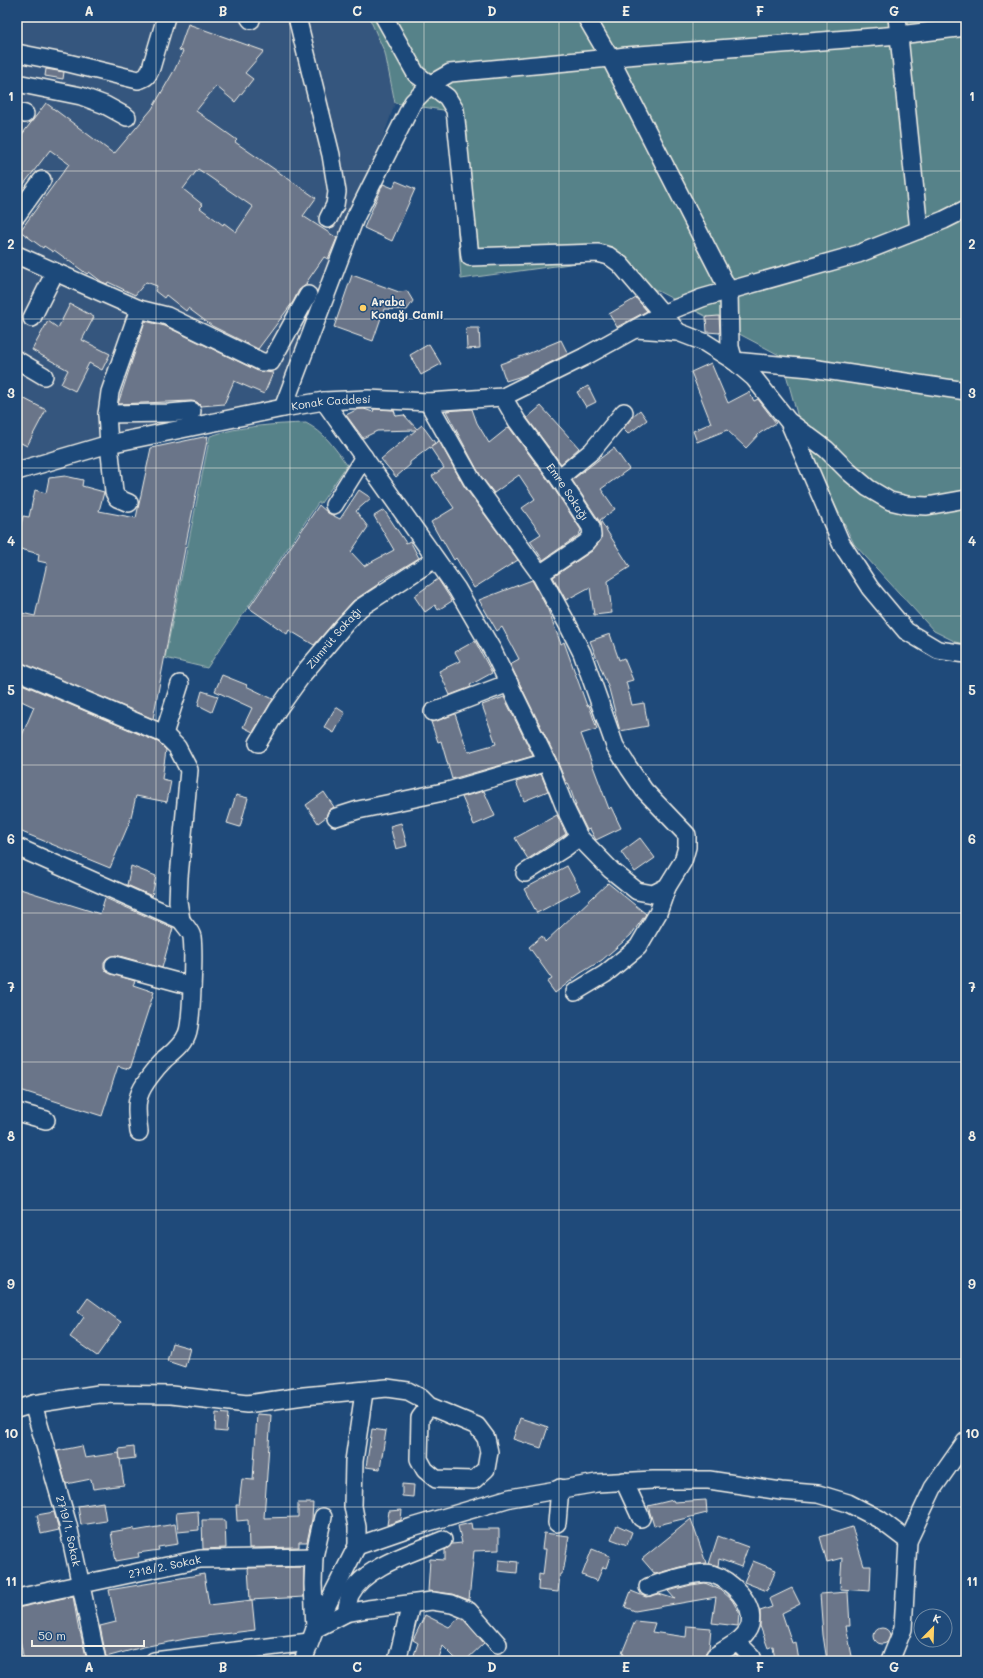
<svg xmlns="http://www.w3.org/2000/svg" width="983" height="1678" font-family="Mali,sans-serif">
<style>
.built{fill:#36577e}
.green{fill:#578289;stroke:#a6bab8}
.building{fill:#6a7589;stroke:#f4f1e8;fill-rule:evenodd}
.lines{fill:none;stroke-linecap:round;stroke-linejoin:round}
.minor-casing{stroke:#f4f1e8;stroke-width:20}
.minor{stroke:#1f4a7a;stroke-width:17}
.grid{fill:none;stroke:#f4f1e8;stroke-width:1;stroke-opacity:0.55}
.poi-dot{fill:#ffd166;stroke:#1f4a7a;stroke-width:1.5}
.labels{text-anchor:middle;stroke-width:3;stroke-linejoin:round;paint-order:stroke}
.poi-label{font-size:11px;font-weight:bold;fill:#f4f1e8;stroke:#1f4a7a;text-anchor:start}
.street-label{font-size:11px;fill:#f4f1e8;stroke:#1f4a7a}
.neatline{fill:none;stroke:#f4f1e8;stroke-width:1.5}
.grid-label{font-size:13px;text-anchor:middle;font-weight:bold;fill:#f4f1e8}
</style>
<rect width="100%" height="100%" fill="#1f4a7a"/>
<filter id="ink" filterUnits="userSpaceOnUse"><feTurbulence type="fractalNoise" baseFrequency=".025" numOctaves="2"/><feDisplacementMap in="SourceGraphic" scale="8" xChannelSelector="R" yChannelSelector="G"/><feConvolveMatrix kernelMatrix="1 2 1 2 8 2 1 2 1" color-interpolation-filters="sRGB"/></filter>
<g filter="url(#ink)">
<polygon class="built" points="17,17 306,17 310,24 321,17 369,17 385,53 395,103 317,328 283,408 17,471"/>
<g class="green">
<polygon points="369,17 966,17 966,644 956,642 934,631 854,544 805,443 781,356 599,260 461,279 450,111 395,103 385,53"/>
<path d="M306,423C325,433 334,447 347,465L321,503H318L207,668L165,658L210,436C240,426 275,424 306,423Z"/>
</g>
<g class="building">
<path d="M188,24L264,51L245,73L253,79L235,102L216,86L196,111L237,140L235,142L316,198L303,216L337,238L328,259L324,257L306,283L307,284L299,290L293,302L258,349L212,326L188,308L186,311L166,295L164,298L155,291L157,286L146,282L135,295L108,282L107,284L102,282L89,272L87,274L54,250L53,252L44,246L43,248L20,231L69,164L50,150L17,193V141L46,103L114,154L152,109L175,69L183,51L179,50ZM198,169L253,207L236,232L224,223L223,225L200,208L203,205L183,189Z"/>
<polygon points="46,69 64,72 63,79 45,76"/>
<polygon points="396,181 415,189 392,241 364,228 383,184 393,188"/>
<polygon points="352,275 399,292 407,291 413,301 407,310 384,309 373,341 334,327"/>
<polygon points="636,298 647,311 617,327 609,314"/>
<polygon points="70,304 94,317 82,340 110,354 102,370 89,363 75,391 61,384 68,370 32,350 48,321 58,328"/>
<polygon points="719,316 720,333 707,332 706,317"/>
<polygon points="145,321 165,326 258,371 273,373 264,394 234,381 224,404 201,406 197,402 191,401 118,404"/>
<polygon points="466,328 479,328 480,348 467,349"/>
<polygon points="561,340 568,354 525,375 506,381 500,364 525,355"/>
<polygon points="429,344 441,364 421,375 410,355"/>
<polygon points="711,363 728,403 749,392 754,401 758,399 776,423 760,433 746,448 727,430 697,442 693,431 711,423 691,372"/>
<polygon points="588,386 596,402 586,407 577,392"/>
<polygon points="17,395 46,410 27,446 17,441"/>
<polygon points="541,406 579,448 561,464 527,418"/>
<polygon points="358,409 364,409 373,412 374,409 394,410 396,416 404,415 417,429 422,425 435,443 431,446 439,441 464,486 518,560 474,588 456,558 454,560 442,539 441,540 431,522 454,508 432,476 444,468 430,447 410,462 410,465 396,477 381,459 416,430 377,431 363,438 346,415"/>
<polygon points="472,409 477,423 489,443 509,427 551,484 581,530 579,535 543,560 530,541 541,534 522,508 535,499 519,475 494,493 480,475 446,411"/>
<polygon points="640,410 647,420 628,434 623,429 634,415"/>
<polygon points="208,436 187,538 153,719 17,661 17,612 35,616 47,563 38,561 39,554 17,548 17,541 23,516 29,517 35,490 46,493 49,478 65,476 83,480 82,486 104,492 99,511 136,518 151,448"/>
<polygon points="614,448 629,469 601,489 615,509 600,520 630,567 608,581 612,613 594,615 590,587 566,600 553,577 592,551 601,539 600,522 572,480"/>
<polygon points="359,490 371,498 356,511 368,527 351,552 364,566 394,550 374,516 384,510 406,543 410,541 419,558 379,582 380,583 353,601 314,645 289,630 287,634 249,608 319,505 328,513 340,519"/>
<polygon points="438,579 452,601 438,610 435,605 425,612 414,596"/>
<polygon points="532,580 548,610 561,644 564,642 587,706 589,705 597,729 581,734 609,809 611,807 621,828 596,840 590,829 587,830 575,806 576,805 568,783 566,783 556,758 510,664 519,659 502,627 497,631 479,600"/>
<polygon points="610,634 619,660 624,658 633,680 626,682 632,705 644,703 648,726 620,731 609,689 590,641"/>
<polygon points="475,641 492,673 470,685 471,687 450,695 439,671 460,661 455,652"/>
<polygon points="222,675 247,685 246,686 273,699 253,732 243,727 252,708 215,691"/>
<polygon points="17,682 158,742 166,750 162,779 171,781 167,802 136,796 130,821 110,868 17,830 17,747 34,707 17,699"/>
<polygon points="202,691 218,696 212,712 198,705"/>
<polygon points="504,697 533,756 452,779 441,741 438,742 431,722 437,721 455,714 468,752 496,744 482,705"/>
<polygon points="336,707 345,713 334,733 324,727"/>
<polygon points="541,774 548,791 524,801 516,782"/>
<polygon points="484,791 495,816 474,825 462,797"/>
<polygon points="324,792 334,807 328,811 326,817 318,823 306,805"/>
<polygon points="236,795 248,798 240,827 227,823"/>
<polygon points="557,815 566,834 528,859 515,838"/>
<polygon points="401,823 407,846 396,849 390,826"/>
<polygon points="640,838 655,858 635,872 621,852"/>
<polygon points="131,866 156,876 152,896 127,885"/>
<polygon points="567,866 580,890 537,913 524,889"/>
<polygon points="608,883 646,914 631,935 602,960 581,973 555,993 547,982 552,979 529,947 542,936 545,942"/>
<polygon points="17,888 100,914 105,898 173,928 162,968 116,955 107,958 104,962 104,968 107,972 135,981 133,985 154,992 129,1069 118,1066 102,1116 17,1089"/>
<polygon points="88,1298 121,1322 97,1356 70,1337 84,1317 78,1312"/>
<polygon points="172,1343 190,1348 185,1367 167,1361"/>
<polygon points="216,1413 228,1414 226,1432 215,1431"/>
<polygon points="257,1414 271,1415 264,1518 298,1517 298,1503 313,1503 312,1519 307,1542 299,1542 299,1547 249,1548 248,1520 237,1521 236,1505 239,1505 242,1479 253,1480"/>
<polygon points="520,1418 548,1427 541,1448 513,1439"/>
<polygon points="372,1429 386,1431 380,1469 366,1467"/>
<polygon points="82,1446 85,1458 119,1453 124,1485 93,1489 91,1479 66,1484 57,1451"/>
<polygon points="134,1447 135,1458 120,1460 119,1449"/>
<polygon points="402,1484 414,1485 413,1497 402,1496"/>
<polygon points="673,1500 674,1502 706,1500 707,1513 654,1526 648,1506"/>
<polygon points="103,1502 106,1521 81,1525 78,1506"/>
<polygon points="402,1510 401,1520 387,1525 389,1511"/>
<polygon points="198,1511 199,1530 178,1532 176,1513"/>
<polygon points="54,1512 59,1530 41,1534 37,1515"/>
<polygon points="691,1519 706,1563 687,1565 655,1574 642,1559"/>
<polygon points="202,1520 225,1520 226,1548 203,1549"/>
<polygon points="471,1523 472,1529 499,1529 499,1550 474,1551 469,1600 453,1594 428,1591 430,1559 445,1560 445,1550 452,1544 462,1543 458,1526"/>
<polygon points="175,1524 178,1544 158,1547 159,1550 138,1553 139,1557 116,1561 111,1532 134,1528 134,1531"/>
<polygon points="617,1525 632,1532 627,1545 611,1539"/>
<polygon points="852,1527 864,1566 871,1566 870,1591 840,1589 842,1558 827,1562 820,1537"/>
<polygon points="544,1533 569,1536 564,1568 563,1567 562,1574 560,1574 558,1592 538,1590 539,1574 543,1575 546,1549 542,1549"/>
<polygon points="718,1536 748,1547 741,1567 719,1559 718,1566 709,1564"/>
<polygon points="592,1549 610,1556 606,1568 603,1567 597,1581 582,1575"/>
<polygon points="499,1560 518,1562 517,1573 498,1571"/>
<polygon points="753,1561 776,1570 767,1591 744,1582"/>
<polygon points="304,1567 304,1597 250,1600 248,1568"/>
<polygon points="204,1574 209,1605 252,1600 255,1630 191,1638 143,1647 106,1657 100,1626 116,1622 109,1590"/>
<polygon points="705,1583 721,1590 732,1600 739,1612 738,1626 712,1623 716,1597 635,1611 625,1607 631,1591 646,1597 659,1594 675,1599 668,1591 691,1585"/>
<polygon points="792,1588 800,1604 782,1613 792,1643 796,1642 799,1661 775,1661 773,1646 768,1648 760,1626 760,1611 772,1607 769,1599"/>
<polygon points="848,1592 850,1626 846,1626 853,1661 827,1661 823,1635 820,1594"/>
<polygon points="73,1596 79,1631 80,1631 87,1660 24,1661 19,1634 17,1634 17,1608"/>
<polygon points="425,1615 449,1627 459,1618 463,1619 484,1643 465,1661 458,1661 443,1646 438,1661 412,1661 418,1643 413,1640"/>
<polygon points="635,1621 655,1623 652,1632 686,1637 687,1626 711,1628 709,1649 706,1652 703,1661 623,1661 624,1654 622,1653"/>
<circle cx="882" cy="1636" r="8"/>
</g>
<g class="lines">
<g class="minor-casing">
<g id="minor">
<polyline points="249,17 251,20"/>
<polyline points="297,17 331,155 337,192 335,205 328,219"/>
<polyline points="384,17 416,74 447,97 455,110 470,257 598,253 609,256 620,264 678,332"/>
<polyline points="586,17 610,58 729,291 730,347 734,361"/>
<polyline points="897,17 919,230"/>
<path d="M17,53L68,63L138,80C146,78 148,76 151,68L166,17"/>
<polyline points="17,83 81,96 105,105 127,117"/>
<polyline points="17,112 25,114"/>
<polyline points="17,215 42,180"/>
<polyline points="17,255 139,309 110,392 107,414 109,444 114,492 117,498 129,503"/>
<polyline points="139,309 167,316 262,362 271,362 308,295"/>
<polyline points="32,318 55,272"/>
<polyline points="636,329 678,332 704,342 734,361 754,378 789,422 841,543 870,588 906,631 938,650 966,654"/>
<polyline points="17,360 44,376"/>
<polyline points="734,361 811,368 966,391"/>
<path id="s1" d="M503,397L517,421L559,478L591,527L592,536L586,543L540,574"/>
<polyline points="324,401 457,589 493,651 547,762 566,810 579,837 611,870 637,891 653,894 667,887 683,861 687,847 687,835 644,790 629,768 615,746 582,653 568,625 540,574 472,480 428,402"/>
<polyline points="283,408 355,218 413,102 431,84 450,73 610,58 626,56 899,35 966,27"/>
<polyline points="107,414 169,413 192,411"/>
<polyline points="791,423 826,449 849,472 868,488 890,501 907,505 927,506 966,499"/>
<path id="s2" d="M17,471L109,444L283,408L324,401L368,399L428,402L503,397L584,357L662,314L702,298L858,254L944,220L966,209"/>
<polyline points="559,478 592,451 624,412"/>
<polyline points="334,505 364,457"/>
<polyline points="17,671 164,734 177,747 189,770 179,877 178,901 181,920"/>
<polyline points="433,712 509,683"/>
<polyline points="164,734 180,684"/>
<path id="s3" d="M258,743L278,709L303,674L345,624L360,608L435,559"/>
<polyline points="336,817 358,810 448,791 547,762"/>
<path d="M17,847L181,920C184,925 191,931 192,937C194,951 192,1023 187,1034C183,1045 173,1052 165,1059C157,1067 142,1085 139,1096C135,1107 138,1121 139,1132"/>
<polyline points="525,873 566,847 579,837"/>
<polyline points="114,965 192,986"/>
<polyline points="575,992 605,974 638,947 658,913 667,887"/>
<polyline points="17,1112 46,1120"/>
<path id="s4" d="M33,1404L68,1525L97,1661"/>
<polyline points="17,1409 33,1404 99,1394 171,1395 247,1404 304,1396 387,1388 408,1391 421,1398 429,1406 477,1426 486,1438 489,1452 486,1469 474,1480 436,1479 425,1470 419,1459 420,1418 429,1406"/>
<polyline points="624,1481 641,1518"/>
<polyline points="323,1517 314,1557 313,1584 315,1629 346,1613 368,1609 432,1601 452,1604 469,1611 498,1644"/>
<polyline points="557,1523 560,1488"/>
<polyline points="357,1546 412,1527 510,1498 597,1483 653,1480 709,1480 781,1491 818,1494 848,1503 879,1519 908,1541"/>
<path d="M648,1587C663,1582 698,1570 712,1574C731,1580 755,1603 750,1625C748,1632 743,1637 737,1642"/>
<path id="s5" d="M17,1598L200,1559L314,1557"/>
<path d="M346,1613C347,1608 348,1601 350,1595C364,1566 415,1552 443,1540"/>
<polyline points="154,1661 309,1642"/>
<polyline points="303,1661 315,1629 357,1546 357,1527 353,1506 354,1461 364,1392"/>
<polyline points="397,1661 411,1604"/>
<polyline points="713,1661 715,1656 737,1642 752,1657 753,1661"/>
<polyline points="890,1661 903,1629 908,1541 933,1488 966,1441"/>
</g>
</g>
<use href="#minor" class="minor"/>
</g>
</g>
<path class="grid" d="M156,17V1661M290,17V1661M424,17V1661M559,17V1661M693,17V1661M827,17V1661M17,171H966M17,319H966M17,468H966M17,616H966M17,765H966M17,913H966M17,1062H966M17,1210H966M17,1359H966M17,1507H966"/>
<circle class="poi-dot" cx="363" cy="308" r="4"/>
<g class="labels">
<g class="poi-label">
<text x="371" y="306">Araba<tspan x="371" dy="13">Konağı Camii</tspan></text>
</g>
<g class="street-label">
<text dy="4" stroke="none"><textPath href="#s2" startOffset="322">Konak Caddesi</textPath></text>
<text dy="4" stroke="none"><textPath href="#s1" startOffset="115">Emre Sokağı</textPath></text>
<text dy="4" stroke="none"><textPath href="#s3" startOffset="130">Zümrüt Sokağı</textPath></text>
<text dy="4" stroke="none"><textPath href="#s4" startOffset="132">2719/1. Sokak</textPath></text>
<text dy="4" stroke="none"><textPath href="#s5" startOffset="151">2718/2. Sokak</textPath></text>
</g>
</g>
<rect width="983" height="1678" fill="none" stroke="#1f4a7a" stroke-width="44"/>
<g transform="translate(933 1628) rotate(23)"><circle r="19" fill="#1f4a7a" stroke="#748da6"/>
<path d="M0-3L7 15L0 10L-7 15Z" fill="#ffd166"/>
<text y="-6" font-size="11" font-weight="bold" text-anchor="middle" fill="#f4f1e8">K</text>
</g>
<path d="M32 1640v6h112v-6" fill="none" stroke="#f4f1e8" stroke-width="2"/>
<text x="38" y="1640" font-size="12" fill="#f4f1e8" stroke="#1f4a7a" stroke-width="3" paint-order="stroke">50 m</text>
<rect x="22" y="22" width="939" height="1634" class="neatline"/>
<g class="grid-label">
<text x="89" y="16">A</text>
<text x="223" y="16">B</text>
<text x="357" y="16">C</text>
<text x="492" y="16">D</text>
<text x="626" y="16">E</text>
<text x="760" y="16">F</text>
<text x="894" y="16">G</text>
<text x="11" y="101">1</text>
<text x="972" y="101">1</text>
<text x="11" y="249">2</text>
<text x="972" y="249">2</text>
<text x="11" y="398">3</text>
<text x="972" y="398">3</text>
<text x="11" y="546">4</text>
<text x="972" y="546">4</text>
<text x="11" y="695">5</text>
<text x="972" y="695">5</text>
<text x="11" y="844">6</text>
<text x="972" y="844">6</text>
<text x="11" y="992">7</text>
<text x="972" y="992">7</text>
<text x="11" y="1141">8</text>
<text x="972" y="1141">8</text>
<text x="11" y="1289">9</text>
<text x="972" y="1289">9</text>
<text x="11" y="1438">10</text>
<text x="972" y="1438">10</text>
<text x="11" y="1586">11</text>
<text x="972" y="1586">11</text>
<text x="89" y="1672">A</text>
<text x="223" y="1672">B</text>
<text x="357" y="1672">C</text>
<text x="492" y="1672">D</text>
<text x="626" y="1672">E</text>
<text x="760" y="1672">F</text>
<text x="894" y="1672">G</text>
</g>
</svg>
